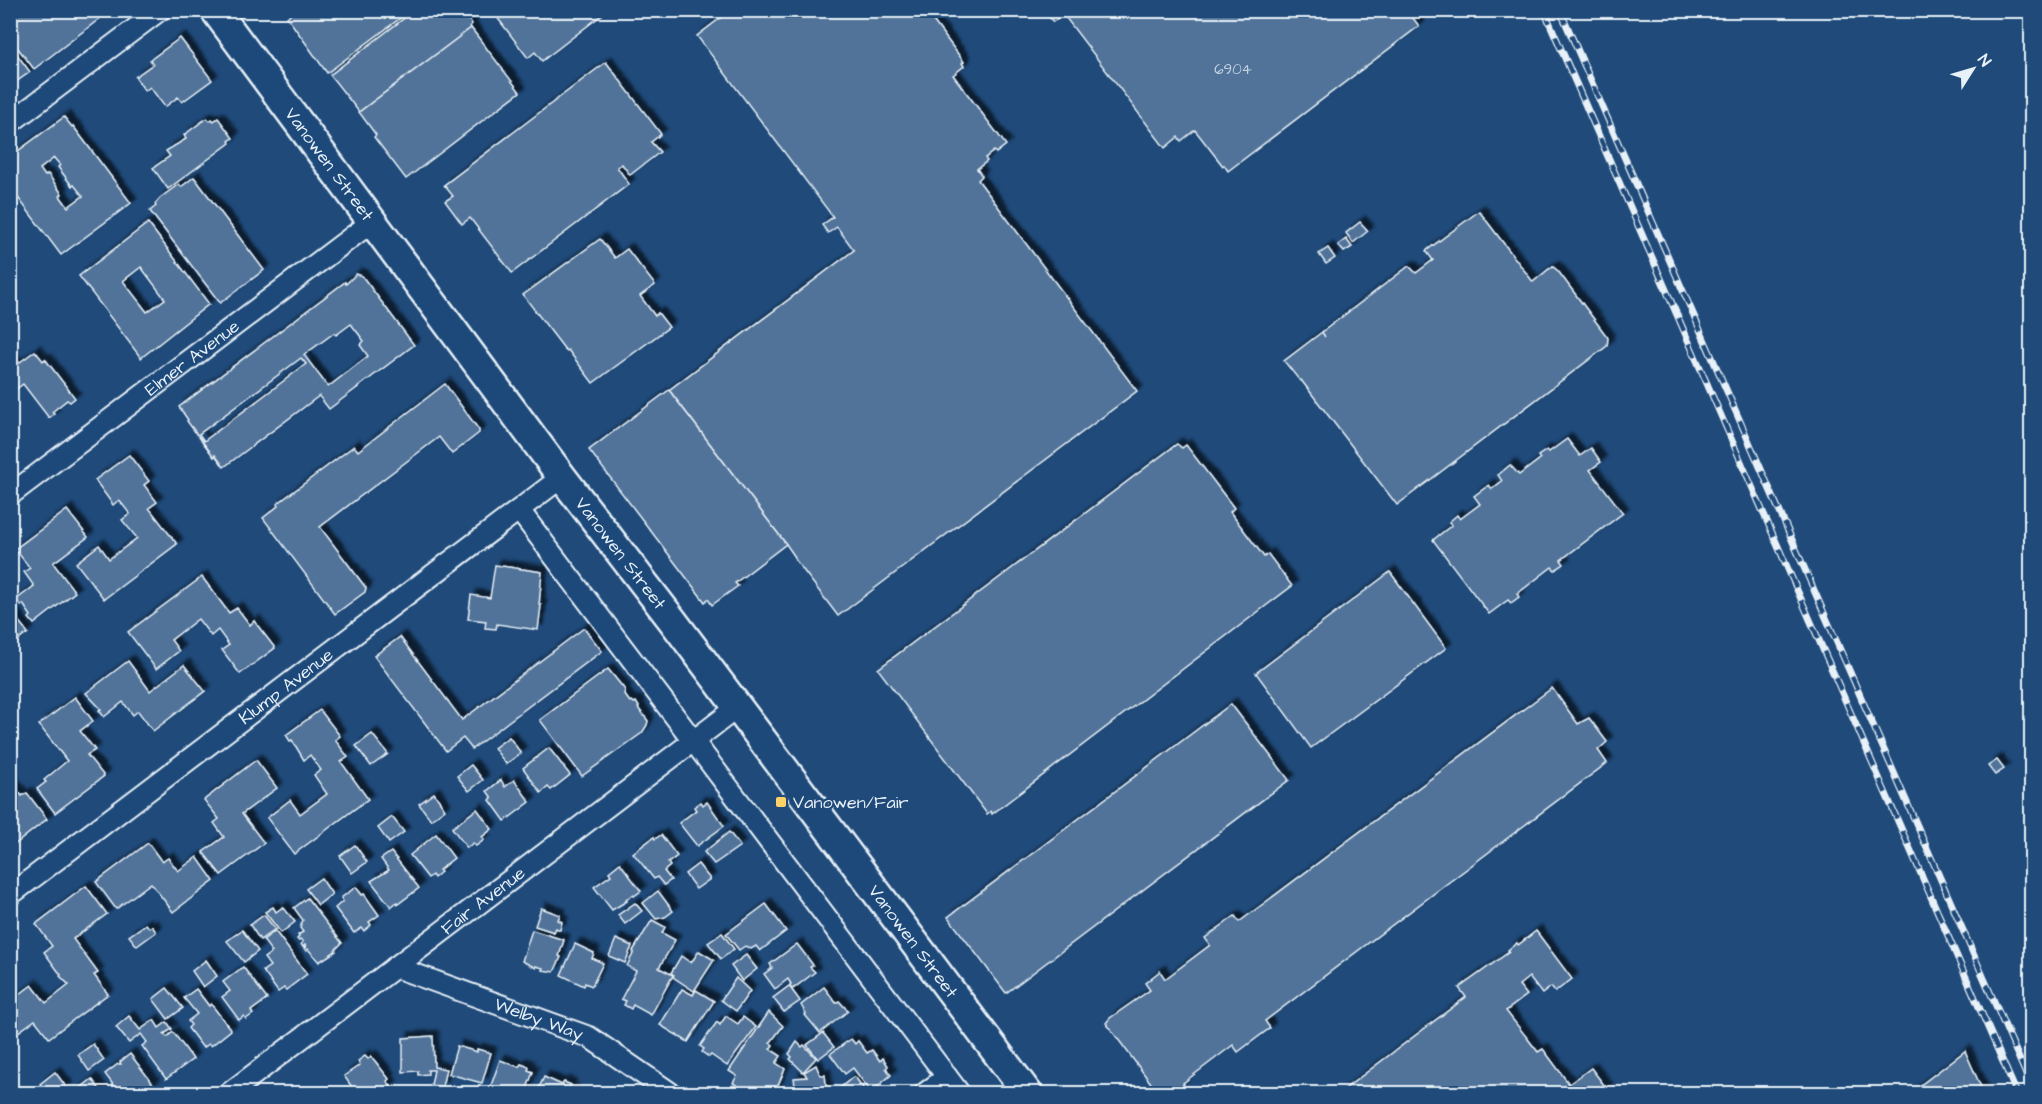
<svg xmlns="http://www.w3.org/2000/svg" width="2042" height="1104" font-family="'Architects Daughter',sans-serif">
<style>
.building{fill:#517399;stroke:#e8f1f8;stroke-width:1.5;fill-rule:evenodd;filter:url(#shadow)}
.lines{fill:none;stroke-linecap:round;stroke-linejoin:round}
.street-casing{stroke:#e8f1f8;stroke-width:24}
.secondary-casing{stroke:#e8f1f8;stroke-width:33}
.street{stroke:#1f4a7a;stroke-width:20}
.secondary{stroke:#1f4a7a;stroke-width:28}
.rail-casing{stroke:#e8f1f8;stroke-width:7}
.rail{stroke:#1f4a7a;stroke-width:4.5;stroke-dasharray:14;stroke-linecap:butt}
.poi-dot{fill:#ffd166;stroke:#1f4a7a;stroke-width:2}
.labels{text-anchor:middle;stroke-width:4.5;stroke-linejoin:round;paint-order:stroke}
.number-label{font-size:15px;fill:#c2d2e0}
.street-label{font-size:18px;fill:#e8f1f8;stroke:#1f4a7a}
.poi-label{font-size:18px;fill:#e8f1f8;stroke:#1f4a7a;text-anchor:start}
</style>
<defs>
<filter id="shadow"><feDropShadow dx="5.5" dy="-5.5" stdDeviation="1.5" flood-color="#0009"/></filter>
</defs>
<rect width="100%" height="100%" fill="#1f4a7a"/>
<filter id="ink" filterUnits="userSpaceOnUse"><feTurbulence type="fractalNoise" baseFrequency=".0167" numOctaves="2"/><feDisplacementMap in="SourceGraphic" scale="12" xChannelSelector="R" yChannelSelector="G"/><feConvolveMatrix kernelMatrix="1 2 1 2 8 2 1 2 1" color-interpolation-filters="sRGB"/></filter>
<g filter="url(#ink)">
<g class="building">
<polygon points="10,10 111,10 34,69 10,38"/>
<polygon points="295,10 411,10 327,73 287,17"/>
<polygon points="415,10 461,10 472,24 470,26 471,28 359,112 330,75"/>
<polygon points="495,10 608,10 542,61 535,52 528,58 493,12"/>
<polygon points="731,10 925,10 964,62 962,63 964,66 953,75 1006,145 996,153 994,151 985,158 987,161 977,169 982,176 978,180 1137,391 838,616 794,558 795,557 786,544 669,390 854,250 837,227 828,233 822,225 833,217 697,36"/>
<polygon points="1407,10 1419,26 1228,171 1224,165 1223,166 1195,130 1181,141 1178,137 1165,148 1063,14 1053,22 1045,11"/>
<polygon points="471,28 520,92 406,179 374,137 376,135 359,112"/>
<polygon points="180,38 212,80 182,102 178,97 165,107 150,87 145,91 135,77 153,64 150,60"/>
<polygon points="10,45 30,72 10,86"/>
<polygon points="606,62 661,134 651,142 660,152 630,175 622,164 617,167 629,184 512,273 470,218 462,224 445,201 453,196 444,185"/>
<path d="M64,117L72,127L73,126L131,203L61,255L10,187V157ZM54,158L60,165L58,167L72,186L74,185L83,196L68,207L60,196L62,194L48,174L45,176L40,169Z"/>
<polygon points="207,118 210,121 212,119 214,121 218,118 233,138 229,141 230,143 168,189 153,168 170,156 166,151 186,139 184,135"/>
<polygon points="194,177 264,270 220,303 150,211 156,206 155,204 160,198 179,184 181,187"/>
<polygon points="1479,211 1533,282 1549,269 1553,267 1558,271 1608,338 1607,346 1397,505 1301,380 1300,381 1284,361 1322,332 1325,337 1322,332 1409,266 1416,273 1433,260 1426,251"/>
<polygon points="1360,222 1368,231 1353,243 1346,233"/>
<path d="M148,223L209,304L141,358L79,276ZM141,267L165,299L147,312L123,281Z"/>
<polygon points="600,239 615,258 627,249 655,285 640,296 655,316 658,313 669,327 593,383 568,350 566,351 523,295"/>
<polygon points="1346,239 1352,247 1344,252 1338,245"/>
<polygon points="1328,248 1335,258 1326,264 1319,254"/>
<path d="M356,274L362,276L414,345L329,409L319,396L224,467L215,455L214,457L187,421L188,420L179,407L345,282L346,284ZM351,324L364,341L360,345L368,356L328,387L304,355L334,333L336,335ZM301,358L306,364L204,441L199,434Z"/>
<polygon points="35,351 43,361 45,359 75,398 70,402 67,400 52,412 54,414 49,418 23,384 10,394 10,358 16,365"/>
<polygon points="445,384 479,430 479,433 452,454 439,437 320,527 366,588 365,592 335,614 263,518 278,506 277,504 354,446 358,451"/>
<polygon points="669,390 786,544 735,583 738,586 712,605 708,599 705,602 589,450"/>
<polygon points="1567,439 1580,456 1591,448 1601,462 1590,470 1623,513 1561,560 1564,564 1555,570 1552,567 1517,594 1519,597 1511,603 1508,600 1489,614 1433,540 1452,525 1449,522 1457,515 1460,519 1480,504 1474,496 1489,485 1492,489 1502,481 1498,475 1510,465 1519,475 1540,459 1538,456 1547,450 1549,452"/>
<polygon points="1177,444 1182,448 1186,445 1234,508 1230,512 1264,557 1268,554 1292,586 992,814 991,811 987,814 878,669"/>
<polygon points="129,455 149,481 144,485 157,502 149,508 177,544 104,599 76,563 99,545 109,559 137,538 122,520 130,514 119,500 113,505 95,480"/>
<polygon points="67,510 88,537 53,563 75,592 34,624 29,618 31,616 23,604 21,606 16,600 34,586 24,572 30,568 15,549"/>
<polygon points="495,565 542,572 539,605 541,605 538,630 497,624 496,629 485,628 486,621 468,619 471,595 490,598"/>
<polygon points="1390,572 1446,648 1311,748 1256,673"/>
<polygon points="202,577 229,613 237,608 250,625 254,621 275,648 240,674 222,650 229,645 218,630 211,636 198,619 171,640 179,651 156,669 128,632"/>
<polygon points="10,610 28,633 10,646"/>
<polygon points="584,628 602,651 472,749 463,738 446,751 374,656 400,637 462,720"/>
<polygon points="128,661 150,691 184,665 205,691 153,731 138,711 133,715 123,702 104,717 99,710 101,709 86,693"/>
<polygon points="608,669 625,690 624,694 630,702 632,701 634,703 636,702 639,707 638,708 648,721 647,725 642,733 582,776 540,720"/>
<polygon points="1552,688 1578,724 1589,718 1607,742 1598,750 1607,763 1265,1021 1270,1028 1238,1052 1233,1045 1183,1083 1184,1084 1172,1094 1159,1094 1106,1023 1110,1018 1150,990 1145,983 1160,971 1165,979 1210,945 1205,938 1235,916 1239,922"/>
<polygon points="75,697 93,721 80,731 95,750 87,755 104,776 55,813 37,789 46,782 44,780 67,761 39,725"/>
<polygon points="1231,704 1289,780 1006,993 948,917"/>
<polygon points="320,710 340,736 335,740 348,757 341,762 368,799 294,854 267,818 290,800 300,814 327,794 314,775 321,770 310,755 304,760 292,740 290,741 286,735"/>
<polygon points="372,734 388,754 371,766 356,746"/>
<polygon points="509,737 521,753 506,764 494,748"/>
<polygon points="549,748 570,775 551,790 548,787 541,793 523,768"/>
<polygon points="256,760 277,788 242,814 264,843 221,875 203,852 224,837 214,823 219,819 204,800"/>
<polygon points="1997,760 2004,769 1995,775 1988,766"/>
<polygon points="471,765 483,780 469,791 457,776"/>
<polygon points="501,780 505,787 514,780 530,802 505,821 490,800 492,798 487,791"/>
<polygon points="10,781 22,796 27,793 47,819 13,846 10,843"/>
<polygon points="434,793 445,809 431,820 419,804"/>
<polygon points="701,802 703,805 707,802 724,826 697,846 679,823 696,810 694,807"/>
<polygon points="477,809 492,829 482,837 484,840 476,846 473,843 467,848 452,828"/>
<polygon points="392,817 404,832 389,843 378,828"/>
<polygon points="729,832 740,846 714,864 704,852"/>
<polygon points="436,834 454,858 439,870 441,872 434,878 432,875 428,878 410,855"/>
<polygon points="661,835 677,856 668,863 670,866 664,871 671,880 664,885 657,877 654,879 633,853 654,837 655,839"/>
<polygon points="148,843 162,862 168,858 178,871 197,857 214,881 173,912 151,883 116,909 96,882"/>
<polygon points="355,845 367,862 352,873 340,856"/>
<polygon points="391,852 419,888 398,904 397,902 391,907 371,881 389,870 381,859"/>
<polygon points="620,863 641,891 634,896 633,895 626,900 627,901 612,910 594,887 611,875 609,872"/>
<polygon points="698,864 710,879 696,889 685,874"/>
<polygon points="321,878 332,894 318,905 306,889"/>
<polygon points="86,886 107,914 73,939 98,973 94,975 108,994 49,1038 35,1020 10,1038 10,995 13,999 32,985 46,1003 69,985 60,976 61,975 44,952 52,946 36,924"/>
<polygon points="356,887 362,895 364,894 379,915 369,922 371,925 364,931 362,928 354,933 335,908 343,901 341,898"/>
<polygon points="658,891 673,911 665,917 656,919 643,903"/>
<polygon points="307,898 342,943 335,950 336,951 319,962 308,949 306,951 304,948 306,947 305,945 303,947 301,944 303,942 301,940 299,941 297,939 299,937 298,935 303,932 300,928 303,920 294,908"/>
<polygon points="635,903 642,911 625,924 618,915"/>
<polygon points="766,904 786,931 760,951 756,946 751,949 745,946 739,950 726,934"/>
<polygon points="273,907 276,912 283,907 295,922 281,933 265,912"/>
<polygon points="541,908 560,915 558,920 562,922 560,930 556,928 554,932 535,926"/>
<polygon points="264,915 275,929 260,940 250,925"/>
<polygon points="652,920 665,927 662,933 675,940 659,968 673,975 651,1015 633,1005 631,1009 624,1005 626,1001 621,999 636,971 627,966 634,952 633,951"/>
<polygon points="146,924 149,928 152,926 156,932 137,946 129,936"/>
<polygon points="242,930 258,951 244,962 227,941"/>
<polygon points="532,930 564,940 559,956 561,957 554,972 542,970 543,968 536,966 536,968 522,961"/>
<polygon points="275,931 307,974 286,990 284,988 278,992 263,971 270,966 264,958 272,952 263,940"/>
<polygon points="1536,931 1572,979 1555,992 1551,987 1542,994 1529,977 1519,985 1527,995 1506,1011 1538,1052 1543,1049 1569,1084 1591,1068 1607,1089 1601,1094 1338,1094 1466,997 1459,988 1509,952 1508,950 1517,943 1518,945"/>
<polygon points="722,933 734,949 721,959 708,943"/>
<polygon points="616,939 632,946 625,963 609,956"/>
<polygon points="575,944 594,953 592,958 603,963 592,986 585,983 584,986 561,975"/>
<polygon points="797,944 813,965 810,967 815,972 794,988 792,989 790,985 791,984 788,979 775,989 764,974 772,968 770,964"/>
<polygon points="699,951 714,960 694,991 673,977 674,975 671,973 681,956 691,963"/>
<polygon points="746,955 757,969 742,981 731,966"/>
<polygon points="206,960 217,976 203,987 192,971"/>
<polygon points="243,967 267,999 251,1011 253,1014 246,1019 244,1016 239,1020 222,997 230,991 223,982"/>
<polygon points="736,978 750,991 736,1011 721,1000"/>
<polygon points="789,986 800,1001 784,1012 773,998"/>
<polygon points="824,987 836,1003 839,1001 848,1011 820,1033 805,1015 806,1014 801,1005"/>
<polygon points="167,988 183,1008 168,1019 153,999"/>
<polygon points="196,989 209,1006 211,1004 231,1030 211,1046 209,1044 203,1048 188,1028 191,1025 188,1021 197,1014 184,998"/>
<polygon points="682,989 693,995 696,990 714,1001 688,1042 660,1025"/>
<polygon points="769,1012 783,1026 770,1043 773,1045 770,1049 781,1056 776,1063 785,1069 774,1094 750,1094 733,1083 737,1076 729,1071"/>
<polygon points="129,1016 140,1030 154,1020 159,1028 167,1022 172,1029 164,1034 167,1037 173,1032 193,1059 166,1079 142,1046 147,1042 141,1034 129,1043 116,1027"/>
<polygon points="726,1016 738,1024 743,1017 756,1027 727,1066 711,1055 709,1057 702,1052 704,1049 700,1046 717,1022 720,1025"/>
<polygon points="823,1033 834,1047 818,1059 807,1045"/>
<polygon points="433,1036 434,1067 446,1069 442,1087 431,1085 434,1070 428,1070 428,1074 418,1075 418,1071 403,1072 403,1038"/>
<polygon points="851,1039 855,1044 858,1041 867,1053 872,1050 880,1061 883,1058 888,1066 886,1068 891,1075 871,1092 853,1068 845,1074 830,1054"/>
<polygon points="797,1042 802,1047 804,1045 816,1058 803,1072 790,1059 792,1057 789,1054"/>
<polygon points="93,1044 104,1060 89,1071 78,1055"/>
<polygon points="457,1046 477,1052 477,1049 491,1053 482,1083 449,1074"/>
<polygon points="1965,1051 1984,1094 1909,1094"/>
<polygon points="130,1054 154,1085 147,1090 149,1094 120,1094 105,1074 118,1064 121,1064 120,1062"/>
<polygon points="365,1056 368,1059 371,1056 389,1079 387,1081 391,1086 386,1090 389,1094 357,1094 344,1076 360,1065 358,1061"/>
<polygon points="500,1060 519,1067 521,1064 529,1067 528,1070 533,1072 525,1094 488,1094"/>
<polygon points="816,1065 820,1075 825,1075 827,1094 796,1094 794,1078 807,1077 804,1072"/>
<polygon points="55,1072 67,1088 59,1094 47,1094 40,1084"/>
<polygon points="544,1077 562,1085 564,1082 571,1085 569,1089 574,1091 573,1094 536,1094"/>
<polygon points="853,1077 855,1077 867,1093 844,1094 840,1088"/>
<polygon points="92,1079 103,1094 73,1094"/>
</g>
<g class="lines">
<g class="street-casing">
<g id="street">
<polyline points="10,123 160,10"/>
<path id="s1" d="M10,495L373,221"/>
<polyline points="519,510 960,1094"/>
<path id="s2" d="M10,895L562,477"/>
<path id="s3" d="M395,967L589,1037L672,1094"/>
<path id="s4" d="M228,1094L738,707"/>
<polyline points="924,1094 947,1077"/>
</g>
</g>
<g class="secondary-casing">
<g id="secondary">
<path id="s5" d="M215,10L562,477L673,621L1028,1094"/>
</g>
</g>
<use href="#street" class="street"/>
<use href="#secondary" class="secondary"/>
<g class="rail-casing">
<g id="rail">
<polyline points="1544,10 2017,1094"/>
<polyline points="1560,10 2032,1088"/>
</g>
</g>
<use href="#rail" class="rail"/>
</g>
</g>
<rect class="poi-dot" x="775" y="796" width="12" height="12" rx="3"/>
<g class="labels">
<g class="number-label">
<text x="1233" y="74">6904</text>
</g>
<g class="street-label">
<text dy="6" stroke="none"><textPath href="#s5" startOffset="192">Vanowen Street</textPath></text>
<text dy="6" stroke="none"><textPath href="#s1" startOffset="228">Elmer Avenue</textPath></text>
<text dy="6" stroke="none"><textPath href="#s5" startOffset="678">Vanowen Street</textPath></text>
<text dy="6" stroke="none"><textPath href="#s2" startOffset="346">Klump Avenue</textPath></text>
<text dy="6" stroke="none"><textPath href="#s4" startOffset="320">Fair Avenue</textPath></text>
<text dy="6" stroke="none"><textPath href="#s5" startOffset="1164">Vanowen Street</textPath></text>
<text dy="6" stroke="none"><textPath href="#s3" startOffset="153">Welby Way</textPath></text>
</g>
<g class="poi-label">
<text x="793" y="808">Vanowen/Fair</text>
</g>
</g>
<rect width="2042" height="1104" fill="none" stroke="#1f4a7a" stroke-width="36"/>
<rect x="18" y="18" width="2006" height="1068" fill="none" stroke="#e8f1f8" stroke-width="2" filter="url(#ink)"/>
<g transform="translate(1973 69) rotate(53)" stroke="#1f4a7a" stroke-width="4.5" paint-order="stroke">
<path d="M0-4.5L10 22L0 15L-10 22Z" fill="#e8f1f8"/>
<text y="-9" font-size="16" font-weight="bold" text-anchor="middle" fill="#e8f1f8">N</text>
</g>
</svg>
